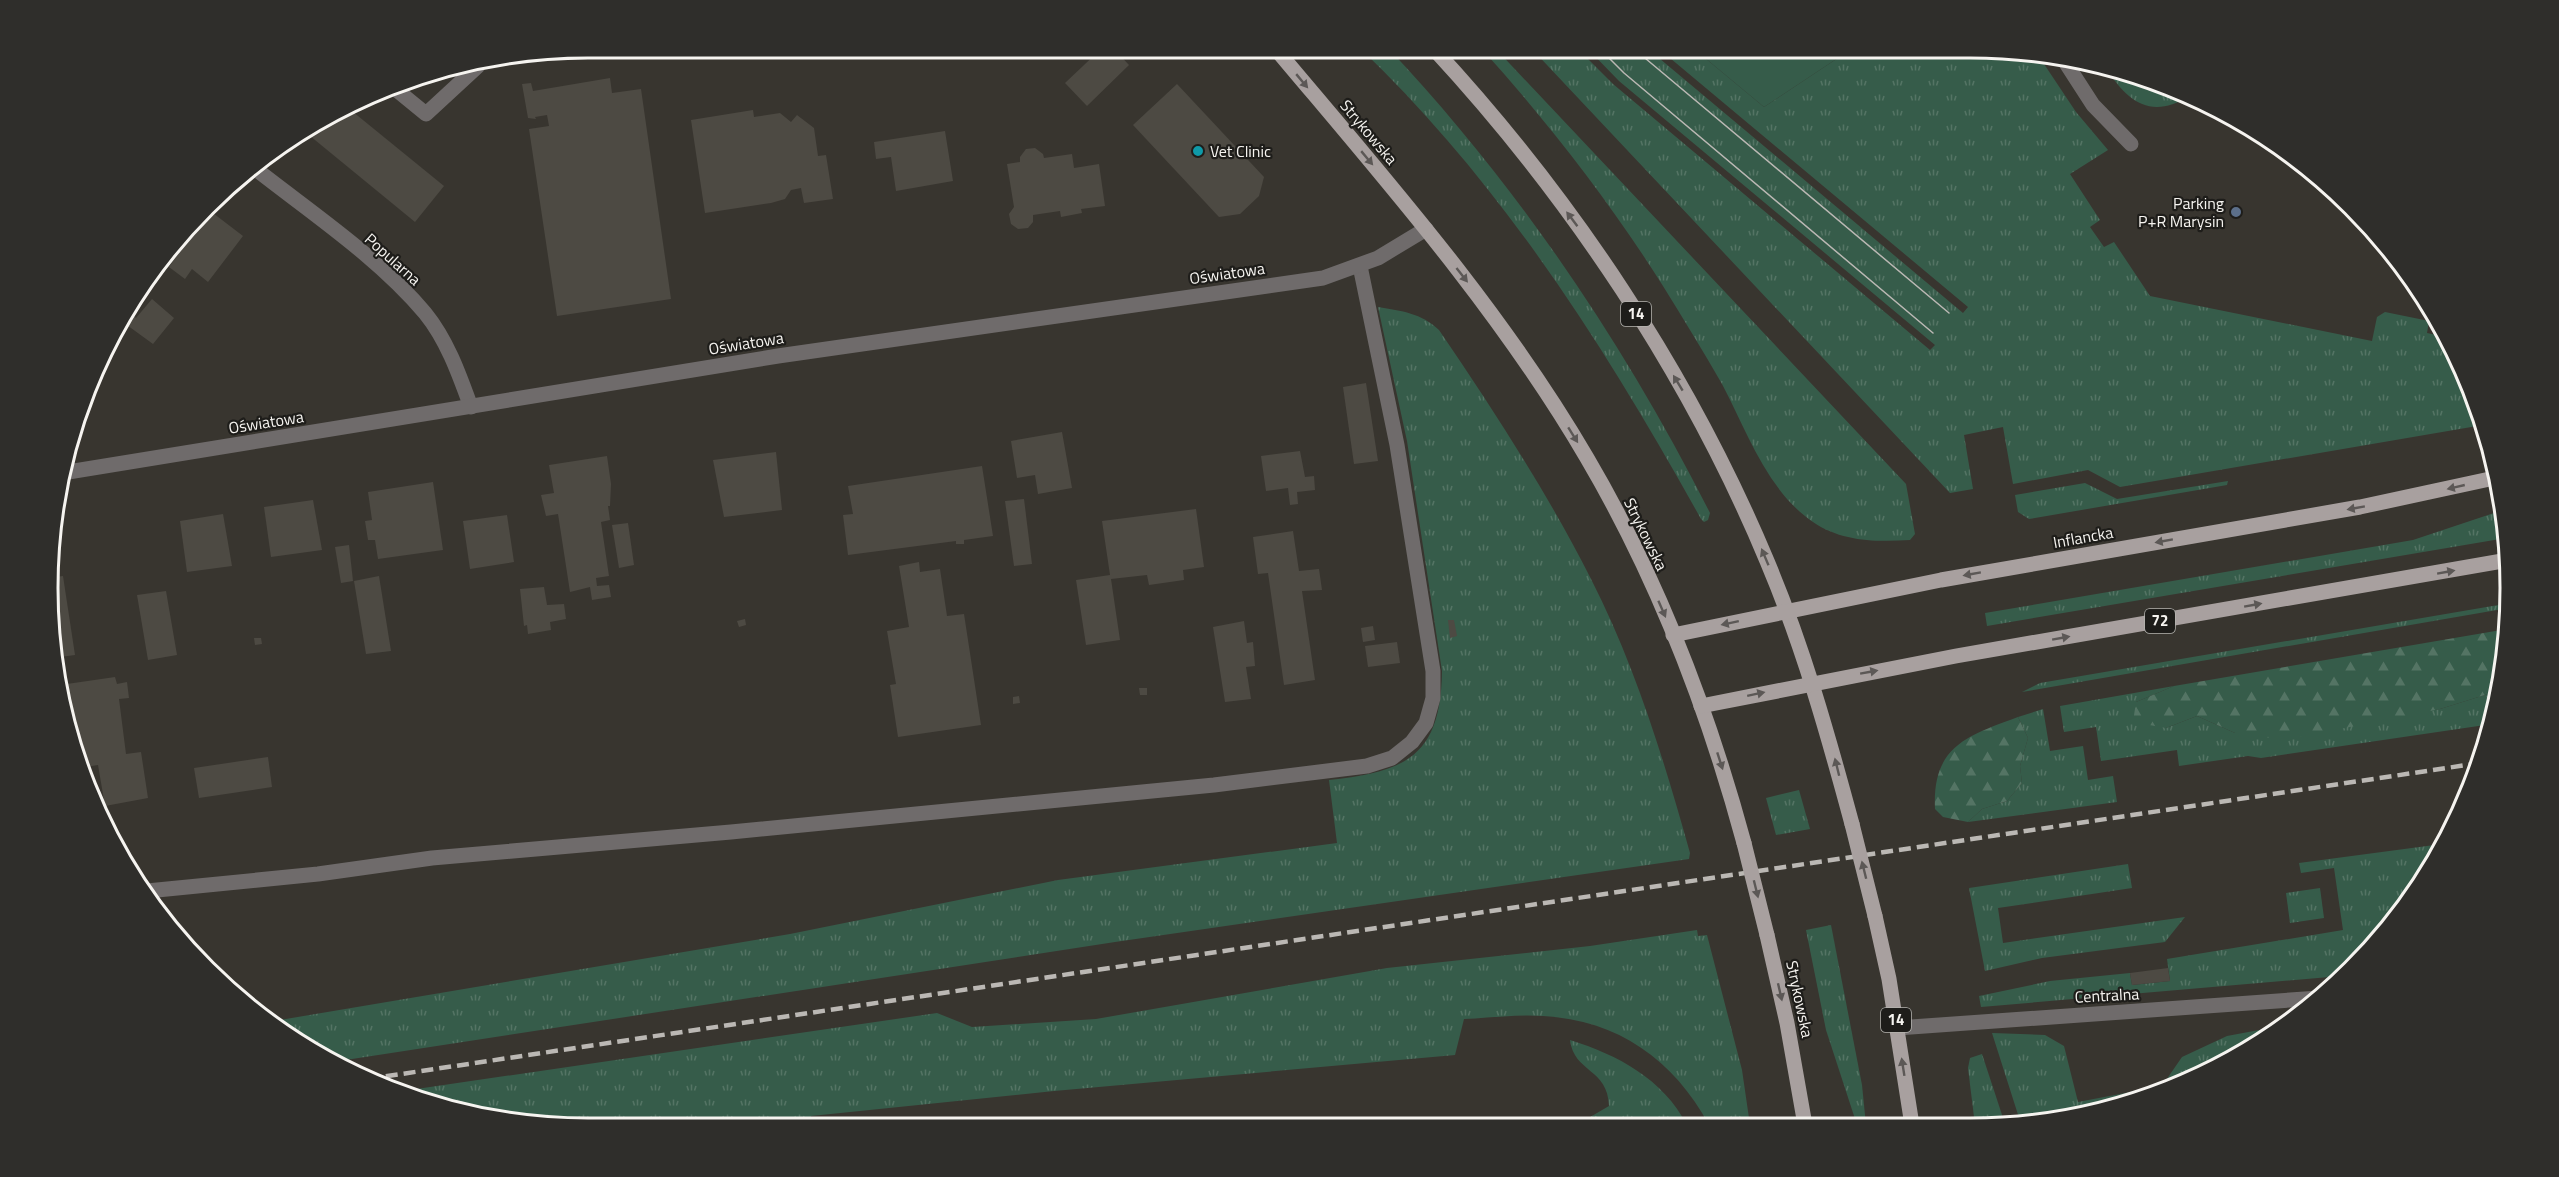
<svg xmlns="http://www.w3.org/2000/svg" width="2559" height="1177" font-family="'Titillium Web',sans-serif">
<style>
.grass{fill:url(#grass-tufts)}
.forest{fill:url(#forest-firs)}
.garden{fill:#365c4a}
.building{fill:#4d4a43}
.lines{fill:none;stroke-linecap:round;stroke-linejoin:round}
.lane{stroke:#6f6b6b;stroke-width:15}
.street{stroke:#6f6b6b;stroke-width:15}
.primary{stroke:#a8a09f;stroke-width:15}
.tram{stroke:#bbb8b4;stroke-width:1.5}
.rail{stroke:#bbb8b4;stroke-width:4.5;stroke-dasharray:12 6;stroke-linecap:butt}
.primary-bridge{stroke:#a8a09f;stroke-width:15}
.oneway{fill:#5c5856}
.culture-dot{fill:#0f9aa8;stroke:#1e1d1a;stroke-width:2}
.service-dot{fill:#5c6f8a;stroke:#1e1d1a;stroke-width:2}
.labels{text-anchor:middle;stroke-width:4.5;stroke-linejoin:round;paint-order:stroke}
.shield{fill:#1e1d1a;stroke:#b5b4b0;stroke-width:1.5}
.shield-label{font-size:15px;font-weight:bold;fill:#f6f4f0}
.street-label{font-size:16px;fill:#f6f4f0;stroke:#1e1d1a}
.poi-label{font-size:16px;fill:#f6f4f0;stroke:#1e1d1a;text-anchor:start}
.rim{fill:none;stroke:#f6f4f0;stroke-width:3}
</style>
<defs>
<pattern id="grass-tufts" width="24" height="20" patternUnits="userSpaceOnUse" patternTransform="scale(1.5)"><rect width="24" height="20" fill="#365c4a"/><path d="M3 7l-1-3M5 7V3M7 7l1-3M15 17l-1-3M17 17v-4M19 17l1-3" fill="none" stroke="#547464"/></pattern>
<pattern id="forest-firs" width="22" height="20" patternUnits="userSpaceOnUse" patternTransform="scale(1.5)"><rect width="22" height="20" fill="#365c4a"/><path d="M5 1l3.5 6h-7zM16 11l3.5 6h-7z" fill="#547464"/></pattern>
</defs>
<rect width="100%" height="100%" fill="#38352f"/>
<g class="grass">
<path d="M1360,48H1388C1518,186 1624,343 1710,513L1708,520L1704,522L1701,519C1606,348 1502,184 1360,48Z"/>
<path d="M1481,48H1495L1906,484L1915,534L1910,540C1877,542 1842,542 1813,522C1767,491 1747,431 1722,384C1703,351 1683,318 1663,286C1610,202 1548,122 1481,48Z"/>
<polygon points="1531,48 1577,48 1613,84 1930,350 1935,345 1619,81 1587,48 1647,48 1963,313 1968,307 1658,48 1693,48 1764,107 1853,48 1971,48 2038,55 2076,112 2108,150 2070,174 2100,220 2090,227 2104,247 2114,242 2150,296 2372,341 2377,317 2385,312 2429,321 2427,333 2446,337 2470,381 2483,425 2120,487 2088,470 2013,484 2003,427 1964,435 1973,489 1950,493"/>
<path d="M2105,67L2177,89L2190,96C2150,120 2128,102 2105,67Z"/>
<path d="M1378,307C1402,311 1421,313 1439,330C1494,411 1547,492 1591,579C1635,665 1664,760 1690,853L1689,859L1115,942L339,1061L274,1021L790,934L1058,880L1337,843L1329,780C1406,772 1441,756 1442,671L1407,441Z"/>
<polygon points="2228,481 2227,485 2029,519 2018,512 2015,495 2085,483 2117,499"/>
<polygon points="2503,510 2506,538 1987,626 1985,613 2413,540"/>
<polygon points="2510,603 2509,608 2497,610 2022,692 2040,683"/>
<polygon points="2174,686 2136,702 2166,728 2197,716 2235,733 2440,709 2501,690 2492,724 2261,758 2248,756 2179,766 2177,750 2101,761 2096,727 2064,732 2060,706"/>
<polygon points="2043,709 2050,751 2083,746 2088,780 2113,776 2117,802 1968,822 1982,809 2007,801 2022,783 2020,766 2028,738 2018,717"/>
<polygon points="1799,790 1810,829 1776,835 1766,798"/>
<polygon points="2442,844 2400,917 2341,976 1981,1007 1979,996 2050,981 2130,973 2132,985 2170,981 2167,959 2343,930 2334,868 2301,873 2299,863"/>
<polygon points="2128,864 2132,888 1998,908 2003,943 2185,917 2165,942 2042,958 1985,971 1969,888"/>
<polygon points="2320,888 2324,918 2290,923 2286,893"/>
<polygon points="1831,925 1862,1085 1866,1125 1857,1125 1826,1030 1806,930"/>
<path d="M1697,930L1698,936L1707,935L1742,1070L1750,1125H1709C1674,1060 1618,1020 1543,1016C1517,1014 1490,1018 1464,1019L1455,1055L1054,1091L811,1116L812,1128L588,1129L483,1119L396,1092L937,1013L972,1027L1096,1019L1387,968L1590,946Z"/>
<polygon points="2286,1025 2178,1088 2041,1124 2021,1124 1992,1033 2045,1035 2064,1046 2078,1102 2162,1086 2182,1057 2227,1036"/>
<path d="M1570,1040C1618,1055 1663,1079 1687,1125L1586,1126L1585,1120L1609,1106C1608,1068 1574,1073 1570,1040Z"/>
<polygon points="1982,1054 2005,1124 1975,1125 1968,1068 1970,1058"/>
</g>
<g class="forest">
<polygon points="2507,629 2501,690 2440,709 2285,740 2235,733 2197,716 2166,728 2133,722 2136,702 2174,686"/>
<path d="M2018,717L2028,738L2020,766L2022,783L2007,801L1982,809L1968,822L1943,817L1935,809C1932,746 1967,736 2018,717Z"/>
</g>
<polygon class="garden" points="1693,48 1853,48 1764,107"/>
<g class="building">
<polygon points="1102,48 1113,48 1129,65 1087,106 1065,83"/>
<polygon points="424,75 417,82 412,78 414,77"/>
<polygon points="610,78 612,93 641,89 671,299 557,316 529,129 549,126 547,115 535,117 536,119 528,118 522,84 531,83 533,91"/>
<polygon points="1177,84 1264,177 1259,196 1240,214 1219,217 1133,125"/>
<polygon points="347,107 444,186 415,222 304,131 319,120"/>
<polygon points="753,110 754,117 780,113 791,122 797,115 814,128 818,156 826,155 833,199 804,203 801,188 791,190 785,199 771,203 705,213 691,120"/>
<polygon points="945,131 953,181 896,191 891,157 876,159 874,142"/>
<polygon points="1035,148 1043,154 1044,158 1072,154 1074,168 1099,164 1105,206 1081,209 1082,213 1061,217 1060,211 1033,215 1033,222 1028,228 1018,229 1011,224 1009,214 1014,207 1007,164 1020,162 1020,157 1026,149"/>
<polygon points="209,210 243,236 208,282 192,269 185,279 169,267 176,257 173,254"/>
<polygon points="152,299 174,318 153,344 120,320 127,310 136,318"/>
<polygon points="1366,383 1378,461 1354,464 1343,387"/>
<polygon points="1062,432 1072,488 1038,494 1035,475 1017,478 1011,441"/>
<polygon points="1300,451 1305,477 1314,476 1315,490 1297,492 1298,504 1290,505 1288,488 1266,491 1261,456"/>
<polygon points="776,452 782,510 724,517 713,460"/>
<polygon points="607,456 611,484 610,506 608,506 610,520 601,522 609,576 596,578 597,586 609,585 611,597 592,600 590,587 570,592 558,514 546,516 541,495 554,493 549,465"/>
<polygon points="982,466 993,536 964,540 964,544 956,544 956,541 848,555 843,515 853,514 848,486"/>
<polygon points="433,482 443,550 378,559 375,540 368,540 365,521 372,520 368,492"/>
<polygon points="1024,499 1032,564 1014,566 1005,501"/>
<polygon points="313,500 322,550 271,557 264,507"/>
<polygon points="1196,509 1204,567 1183,570 1184,580 1149,585 1147,575 1111,579 1120,640 1086,645 1076,580 1110,575 1102,521"/>
<polygon points="223,514 232,566 187,572 180,521"/>
<polygon points="507,515 514,562 470,569 463,521"/>
<polygon points="628,523 634,565 619,568 612,525"/>
<polygon points="1293,531 1299,571 1319,569 1322,590 1302,591 1315,680 1284,685 1268,573 1258,574 1253,537"/>
<polygon points="349,545 353,581 341,583 335,547"/>
<polygon points="919,562 920,572 940,569 947,616 964,614 981,725 898,737 890,685 896,684 887,631 909,627 899,566"/>
<polygon points="63,576 75,655 53,658 55,577"/>
<polygon points="379,576 391,651 366,654 354,581"/>
<polygon points="544,587 547,605 564,604 566,619 550,622 551,630 528,634 527,625 524,626 520,589"/>
<polygon points="166,591 177,655 148,660 137,595"/>
<polygon points="745,619 746,625 739,627 737,621"/>
<polygon points="1448,620 1454,620 1457,636 1450,638"/>
<polygon points="1244,621 1247,643 1253,642 1255,666 1246,667 1251,699 1225,702 1213,627"/>
<polygon points="1373,626 1375,640 1363,642 1361,628"/>
<polygon points="254,638 261,638 262,644 255,645"/>
<polygon points="1397,642 1400,663 1368,667 1365,646"/>
<polygon points="115,677 117,684 127,682 129,698 119,699 126,754 141,752 148,798 105,806 98,765 79,768 77,762 60,685"/>
<polygon points="1139,688 1147,688 1147,695 1140,695"/>
<polygon points="1019,696 1020,703 1013,704 1013,697"/>
<polygon points="268,757 272,787 199,798 194,768"/>
<polygon points="96,801 103,801 104,807 98,808"/>
<polygon points="2168,968 2170,981 2132,985 2130,973"/>
</g>
<g class="lines">
<g class="lane">
<polyline points="393,87 426,114 478,66"/>
<polyline points="147,891 318,874 432,858 731,832 1214,785 1367,766 1392,758 1412,742 1426,723 1433,698 1433,671 1397,445 1360,266"/>
</g>
<g class="street">
<polyline points="2062,57 2093,105 2131,144"/>
<path d="M253,167C310,212 378,257 425,313C447,340 459,374 471,407"/>
<polyline points="62,473 778,356 1323,278 1378,258 1426,229"/>
<polyline points="1897,1028 2319,998"/>
</g>
<g class="primary">
<path d="M1275,48C1385,179 1500,309 1587,458C1657,577 1708,710 1744,843"/>
<path d="M1433,48C1571,197 1689,374 1767,561C1803,646 1828,735 1852,824"/>
<polyline points="1673,635 1941,580 2360,507 2499,477"/>
<polyline points="1701,706 1956,656 2508,560"/>
<polyline points="1875,916 1889,979 1912,1125"/>
<polyline points="1767,935 1787,1023 1805,1125"/>
</g>
<g class="tram">
<polyline points="1599,48 1624,73 1933,333"/>
<polyline points="1633,48 1949,313"/>
</g>
<polyline class="rail" points="368,1079 2480,763"/>
<g class="primary-bridge">
<polyline points="1852,824 1875,916"/>
<polyline points="1744,843 1767,935"/>
</g>
</g>
<defs><path id="oneway-solid" d="M-6-.8H1V-3.2L6.5 0L1 3.2V.8H-6Z" transform="scale(1.5)"/></defs>
<g class="oneway">
<use href="#oneway-solid" transform="translate(1302 81) rotate(50)"/>
<use href="#oneway-solid" transform="translate(1367 158) rotate(50)"/>
<use href="#oneway-solid" transform="translate(1572 219) rotate(-127)"/>
<use href="#oneway-solid" transform="translate(1462 275) rotate(52)"/>
<use href="#oneway-solid" transform="translate(1678 383) rotate(-121)"/>
<use href="#oneway-solid" transform="translate(1573 435) rotate(58)"/>
<use href="#oneway-solid" transform="translate(2456 487) rotate(167)"/>
<use href="#oneway-solid" transform="translate(2356 508) rotate(170)"/>
<use href="#oneway-solid" transform="translate(2164 541) rotate(170)"/>
<use href="#oneway-solid" transform="translate(1765 557) rotate(-113)"/>
<use href="#oneway-solid" transform="translate(2446 572) rotate(-10)"/>
<use href="#oneway-solid" transform="translate(1972 574) rotate(170)"/>
<use href="#oneway-solid" transform="translate(2253 605) rotate(-10)"/>
<use href="#oneway-solid" transform="translate(1662 609) rotate(66)"/>
<use href="#oneway-solid" transform="translate(1730 623) rotate(168)"/>
<use href="#oneway-solid" transform="translate(2061 638) rotate(-10)"/>
<use href="#oneway-solid" transform="translate(1869 672) rotate(-10)"/>
<use href="#oneway-solid" transform="translate(1756 694) rotate(-12)"/>
<use href="#oneway-solid" transform="translate(1720 761) rotate(72)"/>
<use href="#oneway-solid" transform="translate(1837 767) rotate(-104)"/>
<use href="#oneway-solid" transform="translate(1864 870) rotate(-104)"/>
<use href="#oneway-solid" transform="translate(1756 889) rotate(76)"/>
<use href="#oneway-solid" transform="translate(1780 992) rotate(77)"/>
<use href="#oneway-solid" transform="translate(1903 1067) rotate(-99)"/>
</g>
<circle class="culture-dot" cx="1198" cy="151" r="6"/>
<circle class="service-dot" cx="2236" cy="212" r="6"/>
<g class="labels">
<g class="shield">
<rect x="1621" y="302" width="30" height="24" rx="4.5"/>
<rect x="2145" y="609" width="30" height="24" rx="4.5"/>
<rect x="1881" y="1008" width="30" height="24" rx="4.5"/>
</g>
<g class="shield-label">
<text x="1636" y="319">14</text>
<text x="2160" y="626">72</text>
<text x="1896" y="1025">14</text>
</g>
<g class="street-label">
<text transform="translate(1369 132) rotate(50)" y="6">Strykowska</text>
<text transform="translate(393 259) rotate(42)" y="6">Popularna</text>
<text transform="translate(1227 273) rotate(-8)" y="6">Oświatowa</text>
<text transform="translate(746 343) rotate(-9)" y="6">Oświatowa</text>
<text transform="translate(266 422) rotate(-9)" y="6">Oświatowa</text>
<text transform="translate(1646 534) rotate(64)" y="6">Strykowska</text>
<text transform="translate(2083 537) rotate(-10)" y="6">Inflancka</text>
<text transform="translate(2107 995) rotate(-3)" y="6">Centralna</text>
<text transform="translate(1800 999) rotate(78)" y="6">Strykowska</text>
</g>
<g class="poi-label">
<text x="1210" y="157">Vet Clinic</text>
<text x="2224" y="209" text-anchor="end">Parking<tspan x="2224" dy="18">P+R Marysin</tspan></text>
</g>
</g>
<path d="M0 0H2559V1177H0ZM588 58H1970A530 530 0 0 1 2500 588V588A530 530 0 0 1 1970 1118H588A530 530 0 0 1 58 588V588A530 530 0 0 1 588 58Z" fill="#2f2e2b" fill-rule="evenodd"/>
<path class="rim" d="M588 58H1970A530 530 0 0 1 2500 588V588A530 530 0 0 1 1970 1118H588A530 530 0 0 1 58 588V588A530 530 0 0 1 588 58Z"/>
</svg>
